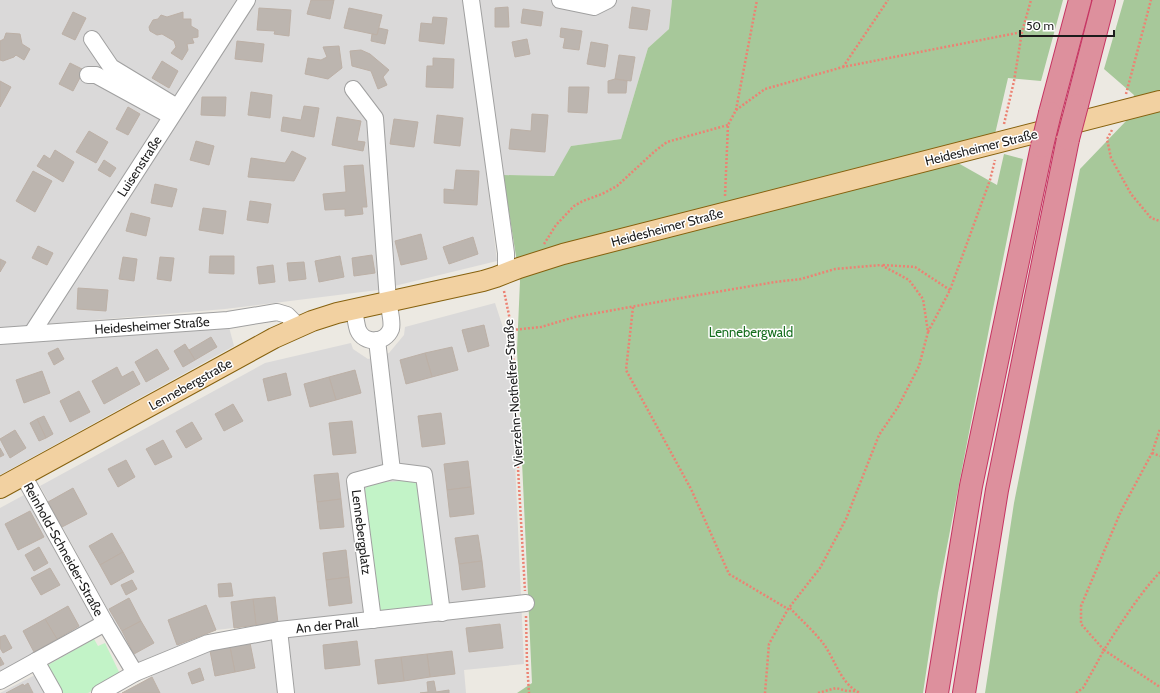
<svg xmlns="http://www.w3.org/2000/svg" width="1160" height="693" font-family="Cabin,sans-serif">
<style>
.residential{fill:#dad9d9}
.forest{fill:#a7c89a}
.park{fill:#c2f3c7}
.building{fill:#bcb5af;stroke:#bcb0a6}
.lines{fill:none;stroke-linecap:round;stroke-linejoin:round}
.minor-casing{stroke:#a0a0a0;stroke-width:18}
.major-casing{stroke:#86610e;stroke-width:22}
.highway-casing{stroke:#c63462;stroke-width:24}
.path{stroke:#ec8273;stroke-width:2.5;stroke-dasharray:2 2;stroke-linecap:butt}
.minor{stroke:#fff;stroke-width:16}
.major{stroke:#f2d1a1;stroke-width:20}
.highway{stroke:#dd909d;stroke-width:22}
.highway-bridge-casing{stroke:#c63462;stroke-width:24;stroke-linecap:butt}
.highway-bridge{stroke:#dd909d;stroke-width:22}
.labels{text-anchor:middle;stroke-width:3;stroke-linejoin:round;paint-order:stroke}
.street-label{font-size:13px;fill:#1c1c1c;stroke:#fff}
.park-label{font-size:13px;fill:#156e1e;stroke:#fff}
</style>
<rect width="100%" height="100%" fill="#ece9e2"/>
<g class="residential">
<polygon points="0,0 672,0 669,29 648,48 621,139 571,146 555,176 503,175 485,164 497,261 378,290 225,309 0,328"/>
<polygon points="495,303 510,349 524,664 464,670 466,693 124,693 155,674 210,651 250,643 273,640 278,623 216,630 137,663 40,486 265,363 351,343 353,349 368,359 389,353 404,335 405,327"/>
<polygon points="229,327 234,346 0,475 0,344"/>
<polygon points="24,495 94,621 0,673 0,508"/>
<polygon points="35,675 45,693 0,693"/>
</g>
<g class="forest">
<polygon points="672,0 1063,0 1041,81 1008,78 995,134 949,145 958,163 997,185 1004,154 1023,159 990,324 938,593 923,693 517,693 532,683 517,350 520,281 503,175 554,176 571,146 621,139 648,48 669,29"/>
<polygon points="1124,0 1160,0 1160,693 985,693 1014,503 1080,169 1127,120 1134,95 1104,69"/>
</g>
<g class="park">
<polygon points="417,480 435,602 432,606 380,611 379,608 365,490 368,484 371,483"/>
<polygon points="94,639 98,646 105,643 120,674 88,693 62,693 48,665"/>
</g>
<g class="building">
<polygon points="311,0 334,0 330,19 307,14"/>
<polygon points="508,7 509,27 495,27 495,8"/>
<polygon points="632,7 650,10 647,30 629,28"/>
<polygon points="259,8 291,10 289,36 274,34 275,31 257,30"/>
<polygon points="349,8 382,15 377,35 344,28"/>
<polygon points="523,9 543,12 541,26 521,23"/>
<polygon points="73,12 86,18 75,40 62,34"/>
<polygon points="183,12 183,19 191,19 191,26 198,30 198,37 192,38 194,43 187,44 188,50 182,60 171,53 176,47 174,41 162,34 157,35 150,31 149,27 153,20 158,19 161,15 167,17"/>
<polygon points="433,17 447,18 444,44 419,41 421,23 432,24"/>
<polygon points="379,28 388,30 385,44 371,41 372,34 377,35"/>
<polygon points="561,28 582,31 579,50 563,48 565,38 560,37"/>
<polygon points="6,33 20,34 22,44 30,49 24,60 16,55 14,57 3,61 0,60 0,41 4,39"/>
<polygon points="527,39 530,54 515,57 512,42"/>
<polygon points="237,41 264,44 262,62 235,59"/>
<polygon points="591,42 608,45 605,67 587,64"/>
<polygon points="339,46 342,68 328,79 305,74 308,58 321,60 327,57 323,47"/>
<polygon points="361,50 370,54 389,70 383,77 387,85 378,89 371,71 352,66 350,51"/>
<polygon points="619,55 635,57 631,81 615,79"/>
<polygon points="433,58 454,59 453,88 426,87 427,66 433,66"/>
<polygon points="162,61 178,71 169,88 152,78"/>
<polygon points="70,63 84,70 73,91 59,84"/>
<polygon points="615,79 627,81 626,93 608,93 608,81"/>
<polygon points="0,81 11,87 0,107"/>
<polygon points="569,87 589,87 587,113 568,112"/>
<polygon points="251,92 272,95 270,118 248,115"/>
<polygon points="202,97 226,97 225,116 201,115"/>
<polygon points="304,106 319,108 314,137 281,131 283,117 301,120"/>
<polygon points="128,107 140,114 128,135 116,129"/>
<polygon points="532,114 548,115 545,152 509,149 511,129 531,131"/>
<polygon points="437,115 463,118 460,146 434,143"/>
<polygon points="337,117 361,121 357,141 365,142 363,151 332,145"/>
<polygon points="394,119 418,122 414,147 390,144"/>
<polygon points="89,131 108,142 96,163 76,152"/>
<polygon points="196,141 214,146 209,165 190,160"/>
<polygon points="55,150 74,162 63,182 37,166 44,155 50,159"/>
<polygon points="292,151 306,158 294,181 248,177 251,158 285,163"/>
<polygon points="104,160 116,168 110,177 98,170"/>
<polygon points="363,165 367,207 362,207 363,214 345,216 345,209 325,210 323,194 346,192 344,166"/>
<polygon points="456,170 479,171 477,205 444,203 444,189 454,190"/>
<polygon points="33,171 52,181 35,212 16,201"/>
<polygon points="155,184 177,189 172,207 151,203"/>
<polygon points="250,201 271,204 268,223 247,220"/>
<polygon points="203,208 226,211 223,234 199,230"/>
<polygon points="131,213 150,218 146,236 126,231"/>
<polygon points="421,234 427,259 401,265 395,241"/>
<polygon points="473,237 478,254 449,264 443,247"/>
<polygon points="38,246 53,253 47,265 32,258"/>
<polygon points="372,255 375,273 354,276 352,258"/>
<polygon points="210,256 234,256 234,274 209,273"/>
<polygon points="340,256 344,277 319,282 315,261"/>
<polygon points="123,257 137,259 134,281 119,279"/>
<polygon points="160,257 174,258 171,281 157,279"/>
<polygon points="0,259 6,262 0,272"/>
<polygon points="304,262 306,279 289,281 287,263"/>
<polygon points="273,265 275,282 259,284 257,267"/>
<polygon points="78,288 108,290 106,311 77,309"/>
<polygon points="484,325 489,346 468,352 462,330"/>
<polygon points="211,337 217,347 195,360 189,350"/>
<polygon points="185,344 195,360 183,367 174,351"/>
<polygon points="452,347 458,370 432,377 425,353"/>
<polygon points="58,348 64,359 54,365 48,353"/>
<polygon points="157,349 169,369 146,382 135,362"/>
<polygon points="425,353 432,377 406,384 400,360"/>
<polygon points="117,367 122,377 133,371 140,384 104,404 92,381"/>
<polygon points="355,370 361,393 336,400 329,377"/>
<polygon points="42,371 50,393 24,403 16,380"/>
<polygon points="286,373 291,395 268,401 263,379"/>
<polygon points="329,377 336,400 310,407 304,384"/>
<polygon points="79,391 90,412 70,422 60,401"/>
<polygon points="233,404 243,421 224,431 215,414"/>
<polygon points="441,413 445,444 422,447 418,416"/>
<polygon points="44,416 53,434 46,438 37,419"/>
<polygon points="37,419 46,438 39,441 30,423"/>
<polygon points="352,421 356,453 333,455 329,423"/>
<polygon points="192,422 202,439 186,448 176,431"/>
<polygon points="15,430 26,448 10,458 0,439"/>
<polygon points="163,440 172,457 155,465 146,449"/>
<polygon points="0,448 4,455 0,457"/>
<polygon points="126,460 135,477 118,487 108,469"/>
<polygon points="468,461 471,487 447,490 444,464"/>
<polygon points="338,473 341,499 317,502 314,475"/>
<polygon points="471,487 474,514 450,517 447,490"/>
<polygon points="73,488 87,514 62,527 48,502"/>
<polygon points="341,499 344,527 320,529 317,502"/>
<polygon points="30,511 44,537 18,550 5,524"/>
<polygon points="112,533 123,552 100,565 89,546"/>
<polygon points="478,535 482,561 459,564 455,538"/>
<polygon points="39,547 48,563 34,571 25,555"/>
<polygon points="346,550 349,577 326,580 323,553"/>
<polygon points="123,552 134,572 111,585 100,565"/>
<polygon points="482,561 485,587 462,590 459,564"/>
<polygon points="50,568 60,585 41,595 31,578"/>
<polygon points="349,577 352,603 329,606 326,580"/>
<polygon points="132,580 137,589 126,595 121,585"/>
<polygon points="231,583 233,596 219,597 218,584"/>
<polygon points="275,597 278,623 256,625 253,599"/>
<polygon points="129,598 141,621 122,631 109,609"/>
<polygon points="253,599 256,625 234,628 231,602"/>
<polygon points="206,605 216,630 177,645 168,620"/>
<polygon points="68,606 79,626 57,639 45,619"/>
<polygon points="45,619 57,639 34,652 23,631"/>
<polygon points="141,621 154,643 134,654 122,631"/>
<polygon points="500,624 503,648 469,652 466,628"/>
<polygon points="5,635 12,648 3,653 0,648 0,637"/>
<polygon points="357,641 360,665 325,669 323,645"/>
<polygon points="250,643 255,668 235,672 230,647"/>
<polygon points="230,647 235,672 215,676 210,651"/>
<polygon points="452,651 455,674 430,677 427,654"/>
<polygon points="427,654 430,677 404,681 401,657"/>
<polygon points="0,657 4,664 0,666"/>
<polygon points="401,657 404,681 378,684 375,660"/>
<polygon points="200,668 204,680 192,684 188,673"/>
<polygon points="152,677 160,693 122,693"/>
<polygon points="434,681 436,692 449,690 449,693 420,693 428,692 427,682"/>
<polygon points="28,683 33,693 6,693 23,684 24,686"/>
</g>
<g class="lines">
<g class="minor-casing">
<g id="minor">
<polyline points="471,0 506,253 506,273"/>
<polyline points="560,0 594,7 608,0"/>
<polyline points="92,39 111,67 177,107"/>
<polyline points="88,75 96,75 171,116"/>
<path d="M353,89L375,118L388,301C389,309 393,321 391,329C385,344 364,344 358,330C356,324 355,315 354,308"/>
<polyline points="32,333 247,0"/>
<polyline points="0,336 228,320 277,312 287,315 293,321 297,327"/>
<polyline points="377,340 392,471"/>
<polyline points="23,475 105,623"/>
<polyline points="373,620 355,481 392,471 424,475 442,613"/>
<polyline points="279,630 286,693"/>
<polyline points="0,681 36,661"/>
<polyline points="54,693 36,661 105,623 135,673"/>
<polyline points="100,693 135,673 208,643 279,630 526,603"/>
</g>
</g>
<g class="major-casing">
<polyline id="major" points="0,488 274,338 312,321 337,313 483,281 496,277 519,268 563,254 1160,101"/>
</g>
<g class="highway-casing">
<g id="highway">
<polyline points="1077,105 1104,0"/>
<polyline points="1050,113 1080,0"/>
<polyline points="937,693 971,486 1042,146"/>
<polyline points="964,693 997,490 1068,139"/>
</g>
</g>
<g class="path">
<polyline points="843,67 888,0"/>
<polyline points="1126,94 1151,0"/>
<polyline points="736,110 765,89 843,67 1022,32"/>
<polyline points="1004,124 1014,81 1022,32 1031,0"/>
<polyline points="1112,130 1107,139 1111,158 1131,194 1151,218 1160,221"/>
<polyline points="725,196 728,125 736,110 757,0"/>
<polyline points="544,244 556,225 574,206 583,201 602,194 617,186 655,151 667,142 728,125"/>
<polyline points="883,265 915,267 950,290"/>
<polyline points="504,291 512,330 516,433 525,591"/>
<polyline points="633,307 626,370 691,489 729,574 788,609 769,644 765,693"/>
<polyline points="512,330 541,327 575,317 669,300 775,282 801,279 835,269 881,265 909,280 923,299 928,332 919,366 898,407 879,435 846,519 820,568 788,609"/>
<polyline points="928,332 950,290 990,180 995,160"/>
<polyline points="1152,453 1160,456"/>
<path d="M1160,572C1138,596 1121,623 1104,650L1160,687"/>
<path d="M790,608C800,619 817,634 825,646C836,662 841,684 860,693"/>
<polyline points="526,616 527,663 529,693"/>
<polyline points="818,693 836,688 847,691 855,691"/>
<polyline points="1076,693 1083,688 1104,650 1081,624 1081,606 1121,511 1152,453 1160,429"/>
</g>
<use href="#minor" class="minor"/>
<use href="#major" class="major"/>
<use href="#highway" class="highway"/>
<g class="highway-bridge-casing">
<g id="highway-bridge">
<polyline points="1068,139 1077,105"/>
<polyline points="1042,146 1050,113"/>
</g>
</g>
<use href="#highway-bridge" class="highway-bridge"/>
</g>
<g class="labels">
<g class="street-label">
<text transform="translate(981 147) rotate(-14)" y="5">Heidesheimer Straße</text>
<text transform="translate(139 166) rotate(-57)" y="5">Luisenstraße</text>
<text transform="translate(667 227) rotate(-15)" y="5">Heidesheimer Straße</text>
<text transform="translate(152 325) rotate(-4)" y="5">Heidesheimer Straße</text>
<text transform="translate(190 384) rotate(-29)" y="5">Lennebergstraße</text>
<text transform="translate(513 393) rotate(-94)" y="5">Vierzehn-Nothelfer-Straße</text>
<text transform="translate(362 532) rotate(83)" y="5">Lennebergplatz</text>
<text transform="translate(64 549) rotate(61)" y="5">Reinhold-Schneider-Straße</text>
<text transform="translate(327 625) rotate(-6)" y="5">An der Prall</text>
</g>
<g class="park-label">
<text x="751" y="337">Lennebergwald</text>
</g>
</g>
<path d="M1020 30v6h94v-6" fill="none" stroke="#1c1c1c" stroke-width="2"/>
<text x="1026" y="30" font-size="12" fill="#1c1c1c" stroke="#ffffff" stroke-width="3" paint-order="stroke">50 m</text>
</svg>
